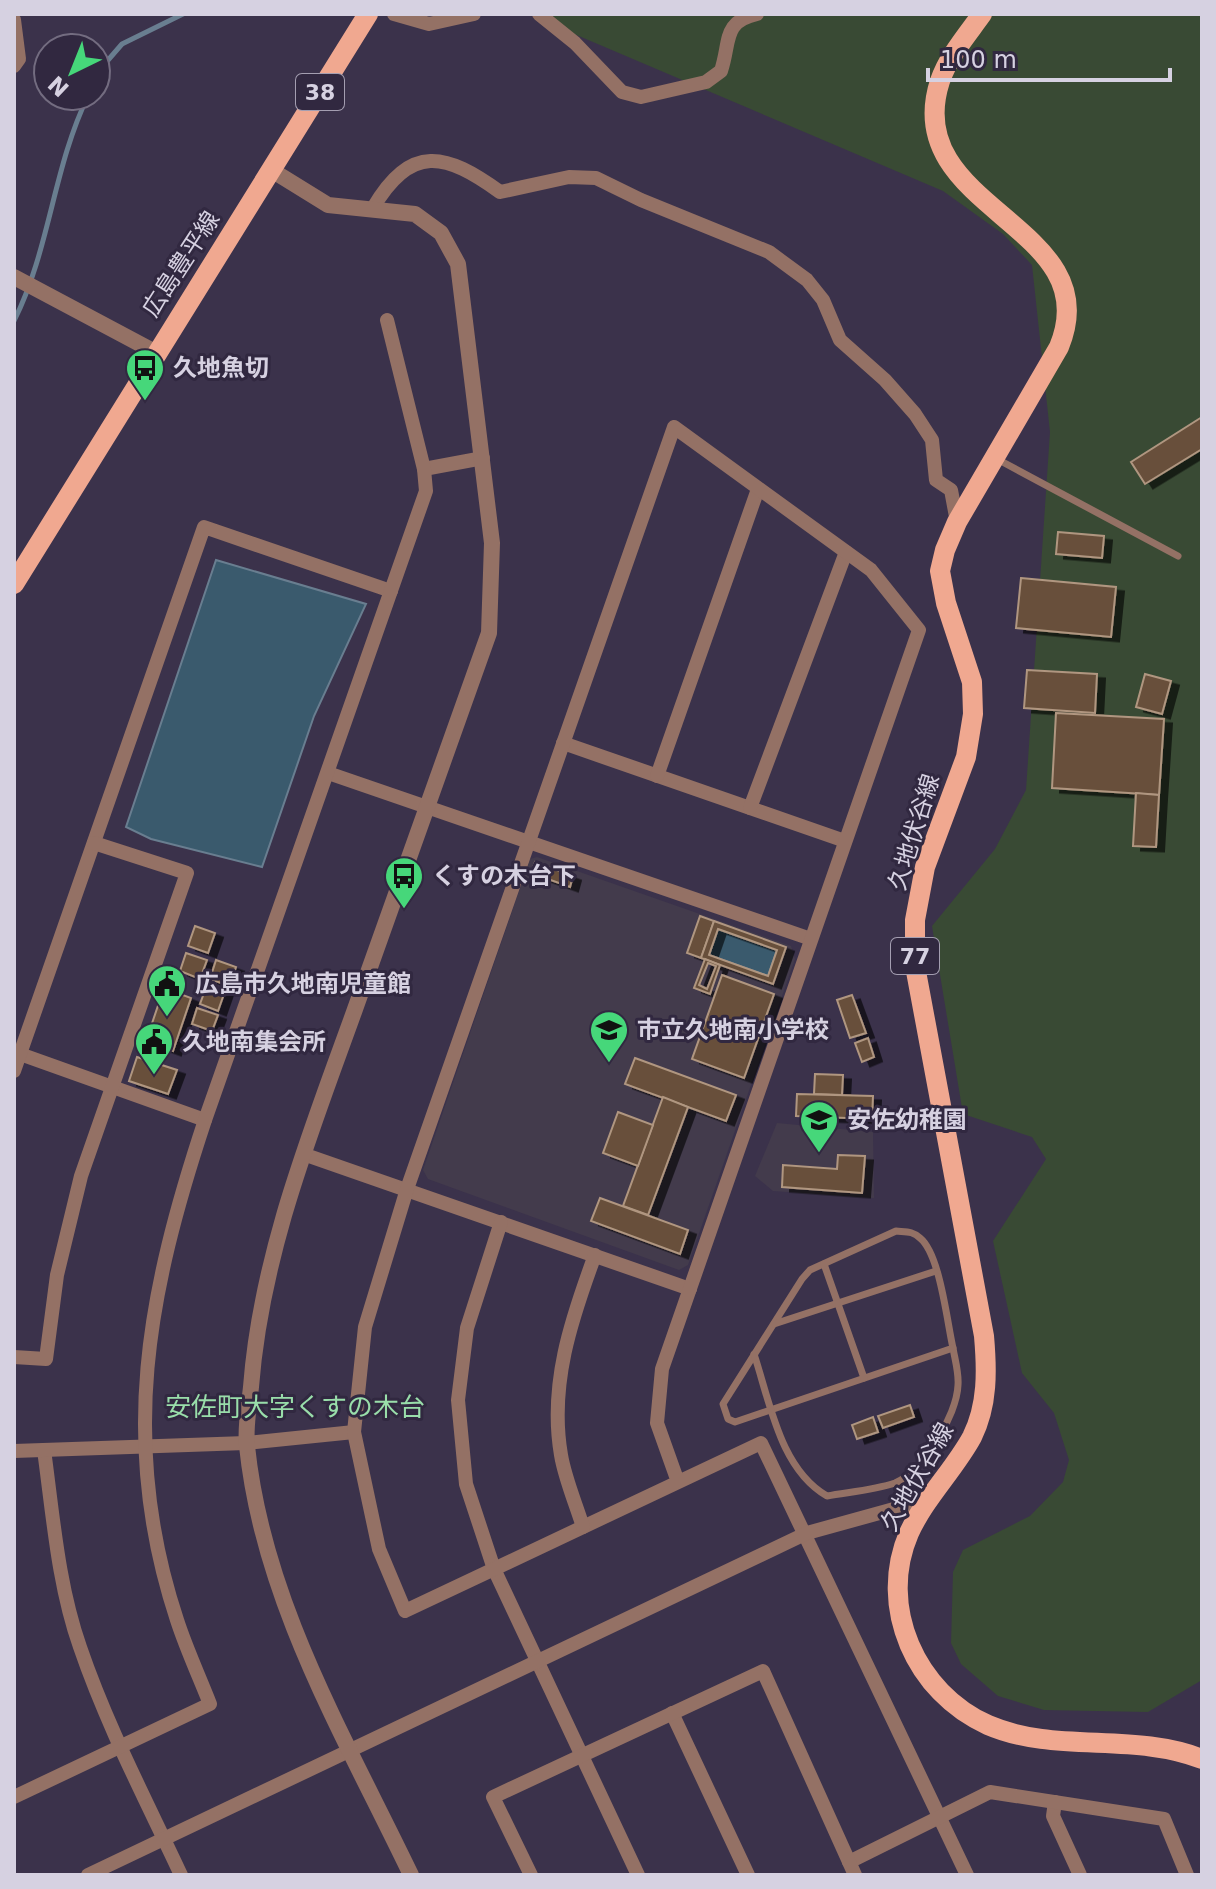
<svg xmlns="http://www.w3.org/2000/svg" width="1216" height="1889" font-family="'DejaVu Sans','Noto Sans JP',sans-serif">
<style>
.education{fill:#433b4c}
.green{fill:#394a34}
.water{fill:#3a5a6d;stroke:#697e90;stroke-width:2}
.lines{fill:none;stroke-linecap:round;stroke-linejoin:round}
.stream{stroke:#697e90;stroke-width:5}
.building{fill:#67503b;stroke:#b09680;stroke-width:2;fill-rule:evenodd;filter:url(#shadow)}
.service{stroke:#947165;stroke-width:7}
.minor{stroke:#947165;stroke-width:14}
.tertiary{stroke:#947165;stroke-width:16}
.primary{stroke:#f0a890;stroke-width:20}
.labels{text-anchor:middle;stroke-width:6;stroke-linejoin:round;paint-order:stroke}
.shield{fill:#312840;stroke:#a49eb1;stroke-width:2}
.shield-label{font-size:22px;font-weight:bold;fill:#d6d1e1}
.street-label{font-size:24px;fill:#d6d1e1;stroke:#312840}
.poi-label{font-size:24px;font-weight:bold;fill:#d6d1e1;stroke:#312840;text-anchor:start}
.neighbourhood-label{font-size:26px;fill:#99deaa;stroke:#312840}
</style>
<defs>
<filter id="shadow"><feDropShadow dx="8" dy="4.5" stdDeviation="0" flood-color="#0009"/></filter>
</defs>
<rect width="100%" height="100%" fill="#3b324b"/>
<g class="education">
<polygon points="537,857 791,946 795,959 688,1265 679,1270 428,1179 423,1170 530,859"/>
<polygon points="777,1123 873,1132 874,1198 773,1191 755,1176"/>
</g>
<polygon class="green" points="546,14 1202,14 1202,1680 1148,1712 1044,1710 998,1696 961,1664 951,1643 953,1572 963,1550 1030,1516 1063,1482 1069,1460 1054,1413 1022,1373 993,1241 1046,1159 1032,1137 963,1114 932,926 995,849 1026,790 1050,432 1032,265 1003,234 943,191 553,25"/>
<g class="water">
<polygon points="216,560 366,604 314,716 262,867 151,839 126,827"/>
<polygon points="718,929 777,950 768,976 709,955"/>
</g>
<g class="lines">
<g class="stream">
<polyline points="96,74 122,44 183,14"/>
<path d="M14,321C50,249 53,168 88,96"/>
</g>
</g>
<g class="building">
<polygon points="1202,417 1202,449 1145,484 1131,462"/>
<polygon points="1058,532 1104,536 1102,558 1056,554"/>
<polygon points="1021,578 1116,587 1111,637 1016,628"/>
<polygon points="1027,670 1097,674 1095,713 1024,708"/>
<polygon points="1145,674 1171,681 1162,714 1136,707"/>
<polygon points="1056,713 1164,719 1159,795 1052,788"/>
<polygon points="1136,793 1159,795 1156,847 1133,846"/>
<polygon points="535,862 573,876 570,887 531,873"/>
<polygon points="700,916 714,921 701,958 687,953"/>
<path d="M714,921L786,947L773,984L701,958ZM718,929L777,950L768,976L709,955Z"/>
<polygon points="195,926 215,933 208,953 188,946"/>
<polygon points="186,953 207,960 200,979 180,971"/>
<path d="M705,959L720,965L710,994L694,988ZM708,963L716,966L707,989L699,985Z"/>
<polygon points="216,960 236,967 229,986 210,979"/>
<polygon points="722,975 774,994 744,1078 692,1059"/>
<polygon points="207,985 225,991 218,1011 200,1004"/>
<polygon points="164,988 191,998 173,1051 146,1041"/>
<polygon points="852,995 866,1033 850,1038 837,1000"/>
<polygon points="197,1008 218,1015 212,1031 192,1024"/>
<polygon points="868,1038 874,1057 862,1062 855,1043"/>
<polygon points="137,1057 177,1070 168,1094 129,1081"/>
<polygon points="635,1058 736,1095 726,1121 625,1084"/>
<polygon points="815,1074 843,1075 842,1095 814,1094"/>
<polygon points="797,1094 873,1096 872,1119 796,1116"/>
<polygon points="663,1097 688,1107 648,1215 623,1206"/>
<polygon points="618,1112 653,1125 638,1166 603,1153"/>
<polygon points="838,1155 865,1156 862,1193 782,1187 783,1165 837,1169"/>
<polygon points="600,1198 688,1230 680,1254 591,1221"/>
<polygon points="910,1405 914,1417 883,1428 878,1416"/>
<polygon points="873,1417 878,1432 857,1439 852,1425"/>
</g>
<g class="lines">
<g class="service">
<polyline points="997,459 1178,556"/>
<path d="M896,1231C906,1232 913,1231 920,1238C940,1254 947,1322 953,1348L735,1422L728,1419L723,1404L802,1279L810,1270Z"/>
<polyline points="824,1264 864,1378"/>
<polyline points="774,1324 936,1271"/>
<path d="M754,1354C770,1402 780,1469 827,1496C849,1492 874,1490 895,1483C923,1472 957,1415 958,1385C959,1373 955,1360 953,1348"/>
</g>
<g class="minor">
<polyline points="394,14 429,24 474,14"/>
<path d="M539,14L575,43L622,92L641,97L706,82L721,71C731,41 722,22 757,14"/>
<polyline points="14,20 19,59 14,66"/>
<path d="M373,208C411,143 446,153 500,192L569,177L596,178L641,200L769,252L807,280L823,300L840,340L885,380L915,414L932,440L936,480L951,490L957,522"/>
<polyline points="424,469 483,458"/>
<polyline points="563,743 845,841"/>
<polyline points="328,773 811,939"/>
<polyline points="657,776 758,489"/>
<polyline points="750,808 846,552"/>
<polyline points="20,1054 205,1120"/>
<polyline points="14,1071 204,527 391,591"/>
<polyline points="303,1154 690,1289"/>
<polyline points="501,1222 467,1328 458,1400 466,1484 494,1569 638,1875"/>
<polyline points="14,1357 46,1359 57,1275 81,1176 187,873 94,843"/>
<path d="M44,1450C53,1515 58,1585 80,1647C107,1726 146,1800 181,1875"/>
<polyline points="14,1451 246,1443 354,1432"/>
<polyline points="678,1482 657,1423 662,1369 919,630 871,570 674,427 407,1189 365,1327 354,1432 379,1549 405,1611 761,1443 967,1875"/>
<path d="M583,1527C576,1504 565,1479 561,1455C549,1385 571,1320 595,1255"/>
<polyline points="672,1713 748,1875"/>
<path d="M14,1797L210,1704C199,1676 186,1648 177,1620C118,1442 148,1292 205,1120L426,491L424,469L387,320"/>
<polyline points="1055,1802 1053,1816 1080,1875"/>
<polyline points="849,1862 990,1792 1164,1819 1187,1875"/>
<polyline points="88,1875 807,1533 912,1504 926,1505"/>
<polyline points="531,1875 493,1797 763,1671 855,1875"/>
</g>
<g class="tertiary">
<path d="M273,171L328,205L415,214L441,233L458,264L492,543L489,633C445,760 399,886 354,1012C310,1134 261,1256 251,1387C249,1406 245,1427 247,1446C263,1601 345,1737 411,1875"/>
<polyline points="14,277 155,352"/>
</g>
<g class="primary">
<path d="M982,14C967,35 948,57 940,81C898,210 1110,224 1059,347L957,522L945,550L940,571L946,603L972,682L973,714L966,757L925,867L915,920V966L984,1336C987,1370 988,1405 972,1437C954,1470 925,1498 909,1533C877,1607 916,1693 988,1725C1055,1754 1134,1732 1202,1759"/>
<polyline points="14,584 368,14"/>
</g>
</g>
<defs>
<g id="bus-pin" transform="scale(2)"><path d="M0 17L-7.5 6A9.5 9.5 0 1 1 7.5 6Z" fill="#46d77a" stroke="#312840"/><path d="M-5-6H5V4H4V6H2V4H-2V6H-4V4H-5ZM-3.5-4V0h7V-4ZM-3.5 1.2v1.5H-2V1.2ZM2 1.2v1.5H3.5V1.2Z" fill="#111"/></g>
<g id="civic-pin" transform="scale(2)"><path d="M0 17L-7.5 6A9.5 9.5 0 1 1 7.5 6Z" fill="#46d77a" stroke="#312840"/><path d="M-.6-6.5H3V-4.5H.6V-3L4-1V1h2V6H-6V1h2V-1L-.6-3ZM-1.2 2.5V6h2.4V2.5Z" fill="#111"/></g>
<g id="school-pin" transform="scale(2)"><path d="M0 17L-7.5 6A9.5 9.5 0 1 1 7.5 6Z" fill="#46d77a" stroke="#312840"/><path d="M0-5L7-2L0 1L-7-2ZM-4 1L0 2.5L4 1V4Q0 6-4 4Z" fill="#111"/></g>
</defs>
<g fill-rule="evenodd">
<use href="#bus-pin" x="145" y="368"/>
<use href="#bus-pin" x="404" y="876"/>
<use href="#civic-pin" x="167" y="984"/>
<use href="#school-pin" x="609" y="1030"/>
<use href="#civic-pin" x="154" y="1042"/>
<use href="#school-pin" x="819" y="1120"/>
</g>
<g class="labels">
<g class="shield">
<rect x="296" y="74" width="48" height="36" rx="6"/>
<rect x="891" y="938" width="48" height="36" rx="6"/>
</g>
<g class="shield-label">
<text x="320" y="100">38</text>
<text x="915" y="964">77</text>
</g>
<g class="street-label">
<text transform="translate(181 264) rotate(-57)" y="8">広島豊平線</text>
<text transform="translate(914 832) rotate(-73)" y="8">久地伏谷線</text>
<text transform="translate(917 1477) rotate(-60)" y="8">久地伏谷線</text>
</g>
<g class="poi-label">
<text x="173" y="376">久地魚切</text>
<text x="432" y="884">くすの木台下</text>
<text x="195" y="992">広島市久地南児童館</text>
<text x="637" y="1038">市立久地南小学校</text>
<text x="182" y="1050">久地南集会所</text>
<text x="847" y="1128">安佐幼稚園</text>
</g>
<g class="neighbourhood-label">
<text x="295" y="1416">安佐町大字くすの木台</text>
</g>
</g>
<rect width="1216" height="1889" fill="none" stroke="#d6d1e1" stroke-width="32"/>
<g transform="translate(72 72) rotate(223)"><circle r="38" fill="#312840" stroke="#736c80" stroke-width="2"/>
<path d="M0-6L14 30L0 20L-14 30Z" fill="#46d77a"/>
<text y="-12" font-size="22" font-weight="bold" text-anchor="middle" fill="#d6d1e1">N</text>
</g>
<path d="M928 68v12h242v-12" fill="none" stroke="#d6d1e1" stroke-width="4"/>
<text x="940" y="68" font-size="24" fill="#d6d1e1" stroke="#312840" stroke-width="6" paint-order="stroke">100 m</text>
</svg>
